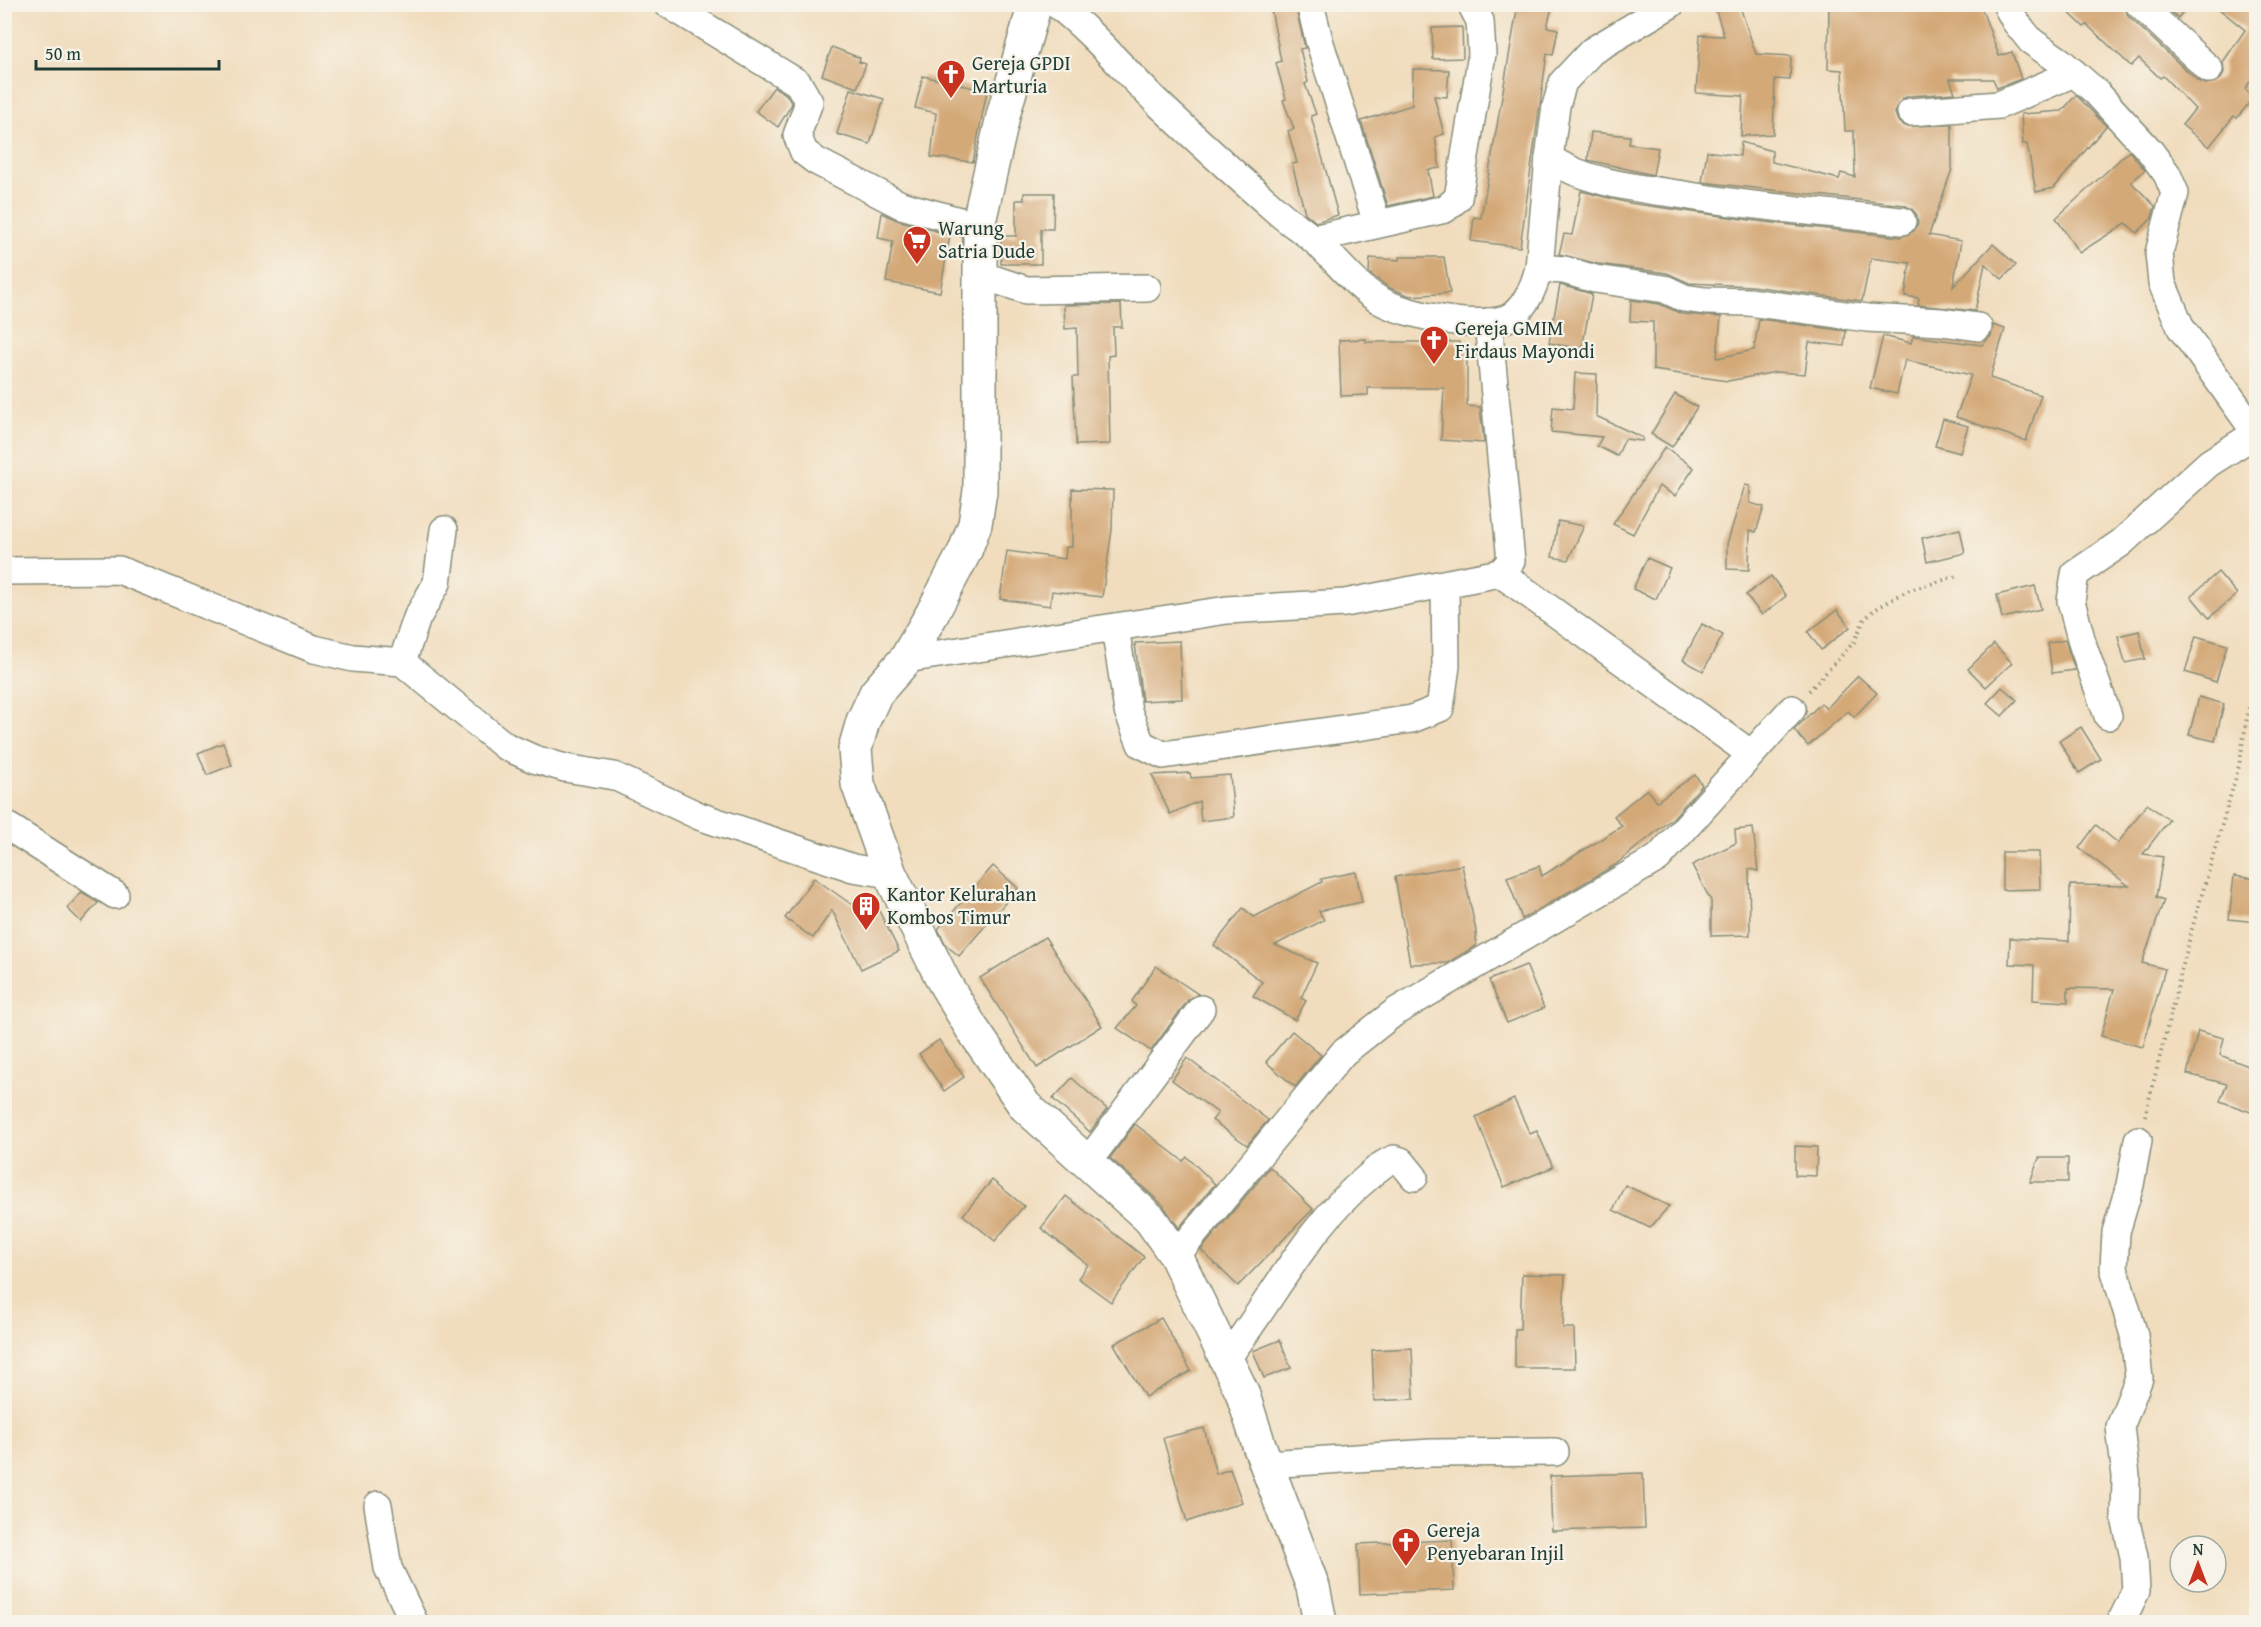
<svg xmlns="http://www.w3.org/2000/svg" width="2261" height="1627" font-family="'Gentium Book Plus',serif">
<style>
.building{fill:#d4a978}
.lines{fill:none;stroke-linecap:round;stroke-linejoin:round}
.minor-casing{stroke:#888d79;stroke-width:30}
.tertiary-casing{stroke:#888d79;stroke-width:36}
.path{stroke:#888d79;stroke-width:4;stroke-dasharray:1.5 4.5;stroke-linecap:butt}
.minor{stroke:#fff;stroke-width:27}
.tertiary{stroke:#fff;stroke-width:33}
.labels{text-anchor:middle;stroke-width:4.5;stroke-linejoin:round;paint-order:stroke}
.poi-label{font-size:20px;fill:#1f3d34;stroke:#f7f3e8;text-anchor:start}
</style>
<rect width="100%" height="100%" fill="#f7f3e8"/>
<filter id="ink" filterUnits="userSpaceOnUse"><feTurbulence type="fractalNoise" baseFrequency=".0167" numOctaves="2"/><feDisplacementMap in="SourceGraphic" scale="12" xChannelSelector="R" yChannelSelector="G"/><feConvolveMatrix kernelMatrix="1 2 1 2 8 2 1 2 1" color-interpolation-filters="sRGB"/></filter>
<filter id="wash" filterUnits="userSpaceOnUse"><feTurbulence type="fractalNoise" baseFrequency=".008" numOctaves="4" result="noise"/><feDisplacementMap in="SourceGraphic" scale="24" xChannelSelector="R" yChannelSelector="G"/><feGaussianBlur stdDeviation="1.35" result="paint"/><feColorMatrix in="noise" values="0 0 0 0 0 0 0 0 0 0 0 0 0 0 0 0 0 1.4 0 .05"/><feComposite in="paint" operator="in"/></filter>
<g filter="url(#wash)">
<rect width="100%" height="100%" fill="#f1ddbe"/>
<g id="blocks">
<g class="building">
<polygon points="1270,4 1295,4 1305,48 1300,49 1308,82 1305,84 1316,114 1311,116 1338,215 1316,222 1305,213 1292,164 1297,163 1288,131 1294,129 1283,100 1286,99 1276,63 1281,61"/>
<polygon points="1518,4 1553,4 1547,27 1558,29 1553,55 1547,54 1520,247 1471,241 1474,217 1481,218"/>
<polygon points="1726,4 1739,4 1756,54 1791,56 1790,80 1775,79 1773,134 1741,136 1743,96 1696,93 1700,35 1724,36 1715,8"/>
<polygon points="1829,4 1980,4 1999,56 2012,52 2021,79 1997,88 1993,79 1950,79 1955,93 1909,96 1902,99 1895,113 1898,121 1905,126 1952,125 1952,169 1929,235 1961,241 1953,287 1993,244 2016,265 2002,279 1985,264 1975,311 1918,305 1919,298 1905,296 1910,263 1871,258 1862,301 1751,286 1689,283 1667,273 1598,264 1559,254 1564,234 1572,235 1581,191 1629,203 1764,222 1900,237 1914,231 1918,223 1917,215 1912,209 1904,205 1702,182 1707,151 1740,156 1741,142 1772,151 1772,162 1839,179 1841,173 1855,177 1854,131 1845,131 1842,70 1828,69"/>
<polygon points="2060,4 2124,4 2128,16 2198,81 2206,84 2221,79 2224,72 2223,62 2245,30 2213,4 2256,4 2256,73 2245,89 2254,97 2237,118 2234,116 2209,147 2182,125 2195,109 2163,76 2160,78 2139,58 2131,66 2087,25 2084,27"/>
<polygon points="2163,4 2189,4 2178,18"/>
<polygon points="1462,27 1463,58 1433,59 1432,28"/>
<polygon points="832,47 860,58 859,62 866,64 857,88 822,75"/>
<polygon points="1413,69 1449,70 1447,97 1434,96 1444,134 1435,137 1440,168 1428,170 1433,196 1388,206 1361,121 1412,105"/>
<polygon points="923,76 987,91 973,162 931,157 936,113 915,108"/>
<polygon points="774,87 786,94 792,104 778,127 756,111"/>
<polygon points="851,89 884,99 870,144 837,134"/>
<polygon points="2076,95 2106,126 2054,188 2036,192 2027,144 2023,144 2021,114 2062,111"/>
<polygon points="1591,132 1630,136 1629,144 1658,148 1653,175 1588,160"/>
<polygon points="2129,151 2145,170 2131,182 2155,206 2152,218 2137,233 2126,223 2079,253 2056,218"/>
<polygon points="1024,193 1054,193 1053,229 1041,229 1041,264 1001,264 1001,236 1016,236 1016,200 1024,200"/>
<polygon points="882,213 897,220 950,235 940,292 886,282 893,241 878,238"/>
<polygon points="1399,257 1444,257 1450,293 1410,296 1388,287 1369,273 1370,258 1399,260"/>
<polygon points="1560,285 1592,294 1582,349 1549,343"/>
<polygon points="1631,300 1660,304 1682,314 1721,317 1717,358 1754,350 1759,319 1846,331 1844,346 1809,342 1805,374 1776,372 1728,381 1653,370 1653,322 1630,321"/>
<polygon points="1121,304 1122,327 1113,327 1114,355 1108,356 1110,444 1076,445 1073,377 1078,377 1077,328 1065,329 1064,305"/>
<polygon points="1993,325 2005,329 1990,378 2041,395 2026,441 1956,417 1971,375 1905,360 1897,394 1870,388 1883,336 1911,343 1913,336 1982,345 1991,336"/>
<polygon points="1366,339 1366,342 1459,342 1460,347 1467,347 1467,406 1480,407 1484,443 1441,440 1444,388 1368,388 1368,395 1341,396 1339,340"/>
<polygon points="1575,373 1597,374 1596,416 1643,438 1642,441 1625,439 1617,456 1597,446 1602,437 1551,432 1553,407 1573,409"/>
<polygon points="1675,394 1697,407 1672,447 1651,434"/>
<polygon points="1943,419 1968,426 1960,453 1935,446"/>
<polygon points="1665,447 1694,468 1675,496 1659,486 1633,534 1613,524"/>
<polygon points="1745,485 1750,486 1750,503 1764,507 1756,532 1750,530 1749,570 1727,569 1727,544"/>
<polygon points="1072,489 1113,490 1112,530 1102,597 1052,591 1050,606 1000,599 1007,551 1065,559 1066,547 1072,547"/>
<polygon points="1558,521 1584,526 1568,560 1552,557"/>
<polygon points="1960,529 1965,553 1927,562 1922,538"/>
<polygon points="1647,558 1670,568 1656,599 1633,589"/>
<polygon points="2218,572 2237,594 2209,618 2191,596"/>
<polygon points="1771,576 1786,596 1762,615 1746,595"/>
<polygon points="2035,586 2041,609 2002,618 1997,595"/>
<polygon points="1837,610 1850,627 1821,650 1808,632"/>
<polygon points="1702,624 1723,635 1703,671 1683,660"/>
<polygon points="2139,631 2145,659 2125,663 2118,636"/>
<polygon points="2196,636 2227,645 2216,682 2185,672"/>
<polygon points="2065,640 2075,670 2052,673 2048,643"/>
<polygon points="1180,641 1182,699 1142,701 1135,643"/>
<polygon points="1994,644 2012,663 1986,687 1968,669"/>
<polygon points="1858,676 1877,693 1854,717 1848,711 1808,746 1794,730 1821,703 1826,709"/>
<polygon points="2002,687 2017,700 2002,716 1987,703"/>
<polygon points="2199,697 2224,704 2215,741 2189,735"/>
<polygon points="2081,727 2101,759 2079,773 2059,741"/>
<polygon points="223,743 232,765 207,775 198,753"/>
<polygon points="1190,773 1191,778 1230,775 1234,817 1201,821 1199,801 1170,814 1152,775"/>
<polygon points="1695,775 1702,785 1673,818 1615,865 1522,919 1507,877 1539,866 1542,876 1622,826 1614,816 1647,789 1657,801"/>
<polygon points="2147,804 2169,820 2143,854 2163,857 2156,897 2164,900 2142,963 2165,969 2143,1047 2101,1036 2114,989 2068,988 2068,1002 2033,1000 2034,965 2009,964 2010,938 2069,941 2070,885 2129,886 2079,848 2096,825 2118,843"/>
<polygon points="1753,828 1758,871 1749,869 1750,935 1711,936 1711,901 1692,865 1736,843 1735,830"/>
<polygon points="2002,852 2039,852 2040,889 2002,890"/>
<polygon points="1462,865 1476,931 1476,946 1447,963 1410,964 1395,877"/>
<polygon points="993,866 1018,888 959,956 946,945 938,929"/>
<polygon points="1356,872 1362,902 1319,911 1324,920 1275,945 1317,963 1301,998 1306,1001 1295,1020 1253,996 1262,982 1214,945 1243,908 1254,917 1322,882 1321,879"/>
<polygon points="2234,876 2256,879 2256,922 2229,919"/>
<polygon points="814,878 851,904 871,895 899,951 861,969 832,910 813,938 785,918"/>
<polygon points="82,892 98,903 81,922 67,908"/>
<polygon points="1045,937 1102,1026 1037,1068 980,978"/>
<polygon points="1526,965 1544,1008 1507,1023 1489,980"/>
<polygon points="1156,966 1198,994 1188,1000 1151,1051 1117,1028 1136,1006 1132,1001"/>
<polygon points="1292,1031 1321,1055 1295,1087 1266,1062"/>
<polygon points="2198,1031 2224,1038 2220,1055 2256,1069 2256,1114 2220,1101 2227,1084 2187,1074"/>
<polygon points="939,1040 964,1077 944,1091 919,1054"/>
<polygon points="1187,1058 1268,1120 1247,1145 1212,1120 1218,1113 1172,1080"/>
<polygon points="1072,1078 1107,1109 1090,1132 1053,1099"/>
<polygon points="1514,1099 1530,1134 1537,1131 1553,1167 1504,1187 1476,1117"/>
<polygon points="1135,1124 1183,1161 1187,1157 1215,1184 1179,1228 1163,1205 1110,1158"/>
<polygon points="1795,1146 1817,1147 1816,1176 1795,1175"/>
<polygon points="2039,1158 2068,1158 2068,1182 2030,1182"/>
<polygon points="1270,1167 1313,1209 1238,1286 1201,1250"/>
<polygon points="992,1180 1024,1206 995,1241 963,1215"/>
<polygon points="1625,1185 1669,1206 1650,1228 1613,1210"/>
<polygon points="1066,1196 1144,1257 1111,1302 1078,1278 1088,1265 1041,1228"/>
<polygon points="1522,1274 1565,1275 1563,1328 1574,1328 1575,1368 1515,1368 1515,1329 1520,1329"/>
<polygon points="1161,1318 1191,1371 1145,1397 1114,1344"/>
<polygon points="1280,1340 1291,1368 1264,1378 1253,1351"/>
<polygon points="1412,1348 1414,1399 1374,1401 1372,1350"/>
<polygon points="1204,1428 1216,1474 1230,1469 1242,1502 1187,1522 1163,1438"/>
<polygon points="1643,1473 1645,1528 1552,1531 1550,1476"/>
<polygon points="1452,1540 1454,1590 1360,1594 1358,1544"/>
</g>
</g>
</g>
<g filter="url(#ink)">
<use href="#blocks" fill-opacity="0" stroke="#888d79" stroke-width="1.5"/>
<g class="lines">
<g class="minor-casing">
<g id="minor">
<polyline points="668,4 798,83 809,102 797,135 804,152 816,161 901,205 978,226"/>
<path d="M1056,4C1094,33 1125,72 1160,105C1199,142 1238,177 1278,212C1289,222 1303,230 1314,240C1336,259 1355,287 1381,301C1405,315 1489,333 1513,315C1528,303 1534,286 1539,268L1549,158L1556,106L1563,82L1592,51L1671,4"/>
<polyline points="1310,4 1319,40 1377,223"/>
<polyline points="2006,4 2015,21 2031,41 2060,61 2096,92 2150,151 2167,174 2175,193 2159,253 2162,283 2181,328 2256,433"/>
<polyline points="2139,4 2209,69"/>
<polyline points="1911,112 1999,105 2074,73"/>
<path d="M1549,158C1588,184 1639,188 1684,195C1756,207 1829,213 1902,221"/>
<polyline points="1313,239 1445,209 1458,198 1482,54 1480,21 1471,4"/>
<polyline points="1539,268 1564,270 1595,279 1665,289 1684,298 1705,301 1749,302 1867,318 1942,322 1978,327"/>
<polyline points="981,278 996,280 1026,290 1147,288"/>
<polyline points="4,571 119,570 314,649 353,658 402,662 505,746 534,759 565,768 614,776 699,816 853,868 890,874"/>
<polyline points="1500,573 1751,754"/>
<polyline points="1115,627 1128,711 1141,744 1163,755 1412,719 1440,708 1446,666 1445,584"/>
<polyline points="906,659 1227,610 1345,603 1500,573 1511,561 1488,322"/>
<polyline points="402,662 417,618 437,583 444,530"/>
<polyline points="2108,716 2083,646 2071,601 2075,574 2121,543 2209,463 2255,434"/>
<polyline points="4,824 115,895"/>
<polyline points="1087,1163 1201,1009"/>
<polyline points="1176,1256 1343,1053 1395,1012 1658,858 1792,709"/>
<path d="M1227,1358C1274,1297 1307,1227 1368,1177C1376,1170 1384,1162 1394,1159L1401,1161L1414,1177"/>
<polyline points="1267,1464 1431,1453 1555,1452"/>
<polyline points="378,1505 388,1568 414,1622"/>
<polyline points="2121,1622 2136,1591 2134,1557 2125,1518 2126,1476 2120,1427 2139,1378 2134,1335 2114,1268 2116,1232 2130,1185 2138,1140"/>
</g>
</g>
<g class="tertiary-casing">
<polyline id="tertiary" points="1035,4 1004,112 978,226 980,234 980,491 975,524 965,551 932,614 906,659 876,693 863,721 855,749 858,784 890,874 944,982 971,1027 1025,1106 1150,1219 1176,1256 1242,1392 1259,1445 1313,1587 1320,1622"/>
</g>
<g class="path">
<polyline points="1809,691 1854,642 1864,620 1874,610 1907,591 1957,576"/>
<polyline points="2145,1116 2192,929 2239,766 2248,712 2256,688"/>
</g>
<use href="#minor" class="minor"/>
<use href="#tertiary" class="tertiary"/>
</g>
</g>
<defs>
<g id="church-pin" transform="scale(1.5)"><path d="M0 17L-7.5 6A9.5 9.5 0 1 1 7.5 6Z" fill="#c8321e" stroke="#f7f3e8"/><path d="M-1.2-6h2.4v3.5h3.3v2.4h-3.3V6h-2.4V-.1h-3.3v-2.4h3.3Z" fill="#fff"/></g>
<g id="supermarket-pin" transform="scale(1.5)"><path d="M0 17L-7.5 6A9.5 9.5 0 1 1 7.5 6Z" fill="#c8321e" stroke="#f7f3e8"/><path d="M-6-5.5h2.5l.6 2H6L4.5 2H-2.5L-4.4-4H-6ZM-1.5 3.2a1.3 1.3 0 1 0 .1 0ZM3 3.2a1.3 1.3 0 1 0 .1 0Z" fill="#fff"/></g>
<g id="building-pin" transform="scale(1.5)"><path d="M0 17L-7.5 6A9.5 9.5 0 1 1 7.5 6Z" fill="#c8321e" stroke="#f7f3e8"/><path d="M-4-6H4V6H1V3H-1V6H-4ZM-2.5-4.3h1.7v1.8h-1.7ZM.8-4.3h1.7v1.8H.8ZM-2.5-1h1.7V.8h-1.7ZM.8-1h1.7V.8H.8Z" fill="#fff"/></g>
</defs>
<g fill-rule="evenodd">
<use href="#church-pin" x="951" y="74"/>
<use href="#supermarket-pin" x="917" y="240"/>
<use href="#church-pin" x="1434" y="340"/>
<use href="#building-pin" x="866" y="906"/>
<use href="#church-pin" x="1406" y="1542"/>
</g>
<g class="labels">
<g class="poi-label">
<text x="972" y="70">Gereja GPDI<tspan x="972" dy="23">Marturia</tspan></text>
<text x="938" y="235">Warung<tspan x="938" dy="23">Satria Dude</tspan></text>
<text x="1455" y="335">Gereja GMIM<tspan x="1455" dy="23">Firdaus Mayondi</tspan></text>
<text x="887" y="901">Kantor Kelurahan<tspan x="887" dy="23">Kombos Timur</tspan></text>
<text x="1427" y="1537">Gereja<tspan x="1427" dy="23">Penyebaran Injil</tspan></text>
</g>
</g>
<rect width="2261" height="1627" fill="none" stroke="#f7f3e8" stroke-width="24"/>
<g transform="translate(2198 1564)"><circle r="28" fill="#f7f3e8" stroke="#a1aaa0" stroke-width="1.5"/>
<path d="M0-4.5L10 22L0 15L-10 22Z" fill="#c8321e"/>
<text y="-9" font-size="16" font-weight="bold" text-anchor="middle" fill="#1f3d34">N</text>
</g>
<path d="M36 60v9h183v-9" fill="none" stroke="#1f3d34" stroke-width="3"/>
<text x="45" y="60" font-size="18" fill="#1f3d34" stroke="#f7f3e8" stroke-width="4.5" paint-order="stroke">50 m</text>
</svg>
